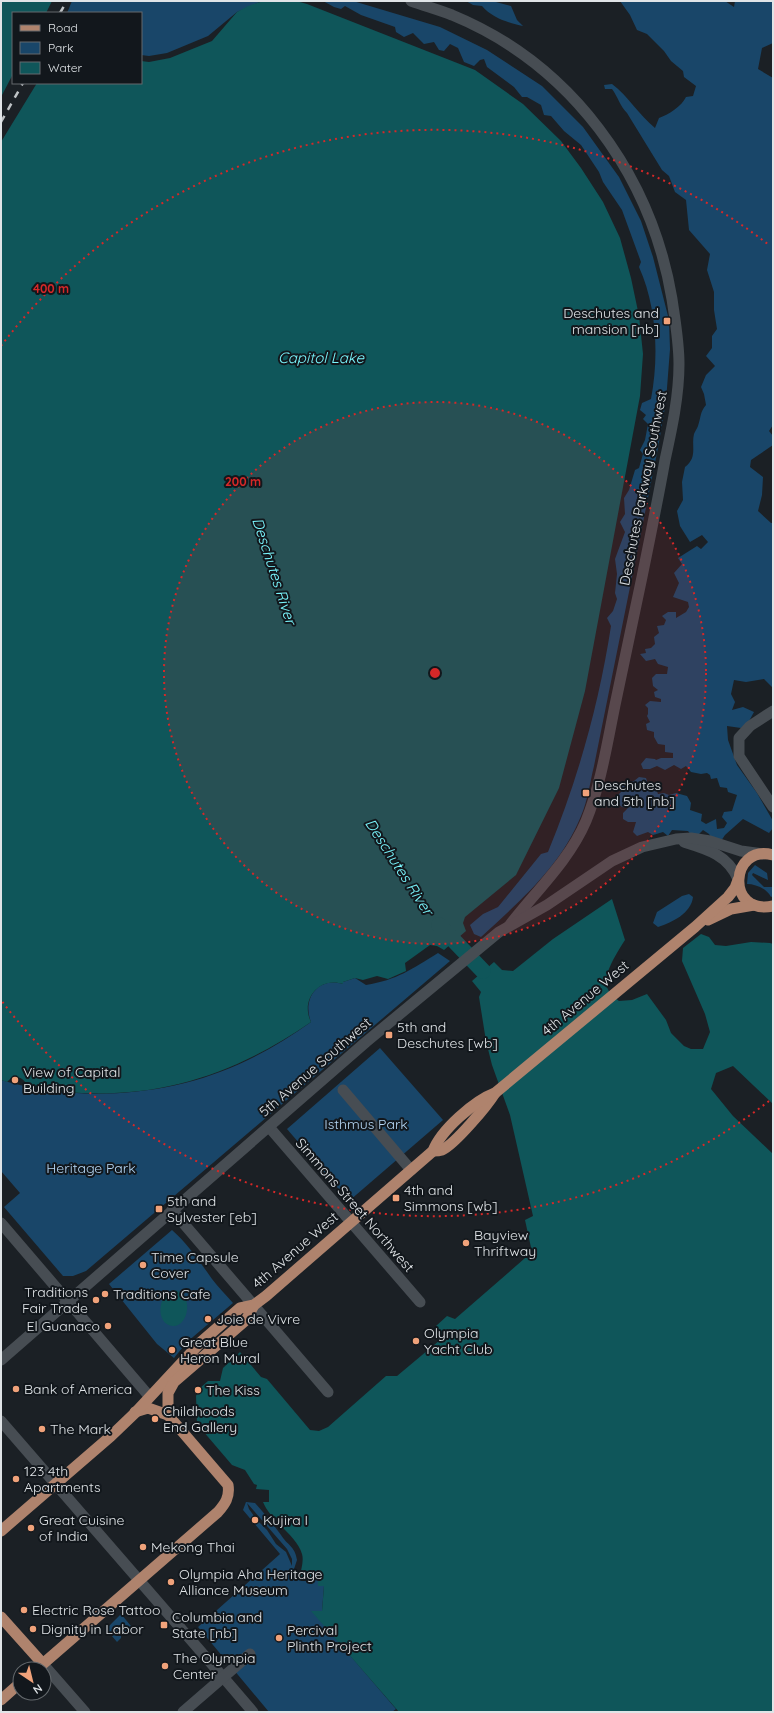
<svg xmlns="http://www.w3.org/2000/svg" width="774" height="1713" font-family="Quicksand,sans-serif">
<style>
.green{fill:#194669;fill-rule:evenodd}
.water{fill:#0f565a}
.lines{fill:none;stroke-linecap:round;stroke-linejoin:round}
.river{stroke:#0f565a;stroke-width:16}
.minor{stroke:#474d53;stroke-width:11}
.tertiary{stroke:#474d53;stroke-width:11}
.primary{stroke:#af836d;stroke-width:11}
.rail{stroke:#bfc3c6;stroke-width:2.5;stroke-dasharray:7 7;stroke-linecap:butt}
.ring{fill:none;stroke:#d62828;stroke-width:2;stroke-dasharray:2 4}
.poi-dot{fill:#f0a27a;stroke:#12171c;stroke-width:1.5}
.labels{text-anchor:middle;stroke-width:4;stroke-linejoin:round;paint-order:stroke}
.poi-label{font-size:14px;fill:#e0e4e7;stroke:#12171c;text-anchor:start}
.street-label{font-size:14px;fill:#e0e4e7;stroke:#12171c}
.park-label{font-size:14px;fill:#b6d8f6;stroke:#12171c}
.water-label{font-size:15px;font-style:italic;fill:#7af6fd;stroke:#12171c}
.centre{fill:#d62828;stroke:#12171c;stroke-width:2}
.ring-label{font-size:12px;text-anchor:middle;font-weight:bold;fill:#d62828;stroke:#12171c;stroke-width:4;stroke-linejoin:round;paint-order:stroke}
</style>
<rect width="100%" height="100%" fill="#1b2025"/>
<g class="green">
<polygon points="72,1 262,1 237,12 208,36 167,53 149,56 141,55 141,13 67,13"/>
<path d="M323,1H353L440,27L487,50L542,86L583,127L619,177L641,221L653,257L669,320L670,349L666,401L658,448L594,766C590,782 588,800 581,816C561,866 520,901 481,937L474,934L470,925L483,914L498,907L541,854L548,852C578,779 599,704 611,626L607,618L613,611L617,599L615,593L617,574L615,559L625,532L620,522L625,514L624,498L629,490L635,470L639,468L643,454L640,450L645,440L648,424L643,419L646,415L640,410L642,403L651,399C659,357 657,307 639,267L641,262L622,210L603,182L599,172L581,145L564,131L551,116L544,115L541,105L527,97H522L514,87L487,67L484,59L480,60L474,66L464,62L458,48L450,44L444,51L439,50L434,42L424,44L413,33L404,37L396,32L395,27L361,15L345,6L341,9L334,7Z"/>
<path d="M466,1H492L511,6L517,20L523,26C509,23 492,18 482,6L473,5Z"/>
<path d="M620,1H712L713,2L725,1L734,7L735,1H773V43L762,48L758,69L773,78V425L769,431L773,436V445L751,460L750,467L763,477L762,495L758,511L771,523H773V688L764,679L746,682L734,680L731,694L735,702L732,710L743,707L754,712L748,723L741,728L727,726L728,740L737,765L757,793L773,821V828L769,833L743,819L725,835L721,841L713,840L709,834L703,830L697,836H692L688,831L672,830L668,836L663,832L653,835L648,832L637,836L633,832L636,822H628L623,819V813L628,808L622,807L616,802V797L622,791L617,790V787L634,781L639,777L646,778L650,790L656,788L658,794L664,793L669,795L676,793L687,796L691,803L690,810L702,814L701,821L706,824L716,819L717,829L724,828L727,823L722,817L724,812L732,811L737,795L728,792L727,788L720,787L717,778L711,779L710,775L707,773L701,774L691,772L686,766L681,769L674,765L665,770L657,766L650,769H643L641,764L646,758L655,759L656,760L661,758H673V753L665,752V745L658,744L654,737V732L647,730L646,724L650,722L647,716L648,714V708L645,705L650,701L661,702V699L655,697L654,692L658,690L653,686L652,678L656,674H667L668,667L658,664L655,659L646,661L640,654L646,653L645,649L651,648L655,644L654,637L659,633L657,626L664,625L666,620L662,616L668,612H676V618L686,612L689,607L688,602L673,597L679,583L674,573L682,564L678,558L697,546L701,549L708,542L702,535L690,542L680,526L677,511L683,500L682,482L685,467C698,457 691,446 694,434C695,431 697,429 698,426C701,417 700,412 706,405L704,394L701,387L706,375L715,366L706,356L712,348V336L717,329L714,310V292L707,270L710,254L689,230L686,200L675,192L669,176L662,170L627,113C620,106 618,97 612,89H605L604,85L612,84C628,96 639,115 655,128L659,118C668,115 682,106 686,97L693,96L696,86L684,77L683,71L671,61L664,51L647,34L637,30L630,15Z"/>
<path d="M755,865L767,873L768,880L753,873L752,875L764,887H773V896L771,897C767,889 756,884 747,884L748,873Z"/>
<path d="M689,894L693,897C691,913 673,922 658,927L653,923L657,912L682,896Z"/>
<path d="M438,953L450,961L86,1271L73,1276H63L4,1207L20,1193L1,1171V1080C80,1104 175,1096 248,1060C271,1049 291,1036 311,1022C302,1000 317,976 343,984V982L355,978L366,985C397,980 412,969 438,953Z"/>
<polygon points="380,1048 443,1120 349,1201 287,1129"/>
<path d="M172,1230C188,1244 200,1262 212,1279C218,1287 226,1295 233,1303L187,1342L174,1358L157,1344L109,1284Z"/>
<path d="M246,1502L255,1503C264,1513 273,1524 281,1535C287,1545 295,1546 297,1560L294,1569L302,1578L318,1579L324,1586L322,1611H312L396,1709L392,1712H269L198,1627L280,1554L243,1510ZM247,1503L287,1549L292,1559V1566L286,1552L276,1544L267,1530L257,1520L249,1509Z"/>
<polygon points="121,1614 131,1626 121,1635 121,1638 117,1642 106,1629"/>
</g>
<g class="water">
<polygon points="1,1 52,1 46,13 13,13 13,74 1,97"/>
<path d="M263,1H296L307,4L475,70L523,104L561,141L581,168L603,202L620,238L631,278L639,316L643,354L640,396L585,691L559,788L516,875L465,917L463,923L466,931L444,950L437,946L430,945L405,963L406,971L388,979L377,976L363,980L355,978L343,982V984C319,976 300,1000 311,1022C223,1083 135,1106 28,1087C25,1080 20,1076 12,1077L7,1082L1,1080V142L37,83H141V61L149,62L170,58L212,41L237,12L248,6Z"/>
<path d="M612,899L625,940C618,951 605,971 606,984C607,991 614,997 619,1001L632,1000L647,994L666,1020L671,1033L684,1046L691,1049H703L710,1032L705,1014L682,961L683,948L701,934L709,937L715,945L726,946L751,942L770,943L773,944V1104L733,1066L716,1073L711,1089L733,1116L773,1154V1712H399L311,1611H322L324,1586H318V1579L302,1578L300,1576C301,1569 304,1561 302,1554C297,1536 270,1520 263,1502H269V1490L256,1489L257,1485L254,1484L245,1470L232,1465L197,1424L196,1396L200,1388L208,1381H220L223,1368L240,1352L261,1377L267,1379L310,1430L319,1431L328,1427L386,1376H397L440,1340L436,1326L447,1316L455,1319L532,1252L525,1220L533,1216L510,1115L492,1065L486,1041L479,997L481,992L472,981L494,962L502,970L513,971L553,939Z"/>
<path d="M175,1290C194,1293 189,1327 173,1326C155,1325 157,1292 175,1290Z"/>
</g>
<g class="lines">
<polyline class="river" points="439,925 483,971"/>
<g class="minor">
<polyline points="773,711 750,726 739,738 739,756 773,807"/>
<polyline points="343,1090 411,1170"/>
<polyline points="269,1127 420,1302"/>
<polyline points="172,1210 328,1392"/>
<polyline points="1,1223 149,1396"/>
<polyline points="223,1677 253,1712"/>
</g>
<g class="tertiary">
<path d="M411,1C425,6 439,10 452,15C571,64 651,174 672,299C675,320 679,342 679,364C679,396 672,428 665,460C658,499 650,538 642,577C633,620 624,662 615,705C607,744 601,784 586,821C569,861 535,892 509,926"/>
<path d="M684,842C707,849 728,855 738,879"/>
<polyline points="1,1360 366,1042 499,932 547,905 612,861 642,847 676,839 691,838 710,841 741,851 763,854"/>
<polyline points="1,1421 223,1677"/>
<polyline points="43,1664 85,1712"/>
<polyline points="183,1712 250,1654"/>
</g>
<g class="primary">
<path d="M773,855C730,843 725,916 773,906"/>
<polyline points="708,920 731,909 754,905"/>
<path d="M433,1151C436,1151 439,1151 442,1150C455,1144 487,1106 495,1093"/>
<polyline points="135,1412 148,1408 168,1415"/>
<path d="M1,1531L111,1436L135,1413L201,1342L240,1308L254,1305L266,1296L433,1151C441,1130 474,1101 495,1093L695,927L728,897L735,888L738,880"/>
<polyline points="1,1617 43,1664"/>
<path d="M37,1669L218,1512C225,1504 230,1497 228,1485L168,1415V1393L174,1382L246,1320L254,1305"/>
<polyline points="1,1700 20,1683"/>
</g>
<g class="rail">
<polyline points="60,13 67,1"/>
<polyline points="1,122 23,83"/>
</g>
</g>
<circle cx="435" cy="673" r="271" fill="#d62828" fill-opacity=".12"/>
<g class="ring">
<circle cx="435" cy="673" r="271"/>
<path d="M769 1101A543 543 0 0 1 1 1000M1 346A543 543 0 0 1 769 245"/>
</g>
<g class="poi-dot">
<rect x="663" y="317" width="8" height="8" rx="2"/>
<rect x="582" y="789" width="8" height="8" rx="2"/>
<rect x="385" y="1031" width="8" height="8" rx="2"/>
<circle cx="15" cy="1080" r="4"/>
<rect x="392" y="1194" width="8" height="8" rx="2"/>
<rect x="155" y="1205" width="8" height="8" rx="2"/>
<circle cx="466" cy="1243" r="4"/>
<circle cx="143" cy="1265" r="4"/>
<circle cx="105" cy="1294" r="4"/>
<circle cx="96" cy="1300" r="4"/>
<circle cx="208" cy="1319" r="4"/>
<circle cx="108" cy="1326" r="4"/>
<circle cx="416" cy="1341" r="4"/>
<circle cx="172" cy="1350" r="4"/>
<circle cx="16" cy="1389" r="4"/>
<circle cx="198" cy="1390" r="4"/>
<circle cx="155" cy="1419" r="4"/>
<circle cx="42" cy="1429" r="4"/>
<circle cx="16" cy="1479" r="4"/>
<circle cx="255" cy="1520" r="4"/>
<circle cx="31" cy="1528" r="4"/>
<circle cx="143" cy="1547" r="4"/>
<circle cx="171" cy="1582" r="4"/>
<circle cx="24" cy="1610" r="4"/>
<rect x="160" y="1621" width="8" height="8" rx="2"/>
<circle cx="33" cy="1629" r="4"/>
<circle cx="279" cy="1638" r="4"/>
<circle cx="165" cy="1666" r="4"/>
</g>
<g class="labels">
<g class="poi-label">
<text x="659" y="318" text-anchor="end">Deschutes and<tspan x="659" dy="16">mansion [nb]</tspan></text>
<text x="594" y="790">Deschutes<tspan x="594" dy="16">and 5th [nb]</tspan></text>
<text x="397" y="1032">5th and<tspan x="397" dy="16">Deschutes [wb]</tspan></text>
<text x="23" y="1077">View of Capital<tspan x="23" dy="16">Building</tspan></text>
<text x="404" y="1195">4th and<tspan x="404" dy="16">Simmons [wb]</tspan></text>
<text x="167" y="1206">5th and<tspan x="167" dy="16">Sylvester [eb]</tspan></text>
<text x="474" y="1240">Bayview<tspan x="474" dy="16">Thriftway</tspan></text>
<text x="151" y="1262">Time Capsule<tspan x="151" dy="16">Cover</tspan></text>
<text x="88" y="1297" text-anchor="end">Traditions<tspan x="88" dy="16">Fair Trade</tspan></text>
<text x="113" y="1299">Traditions Cafe</text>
<text x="216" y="1324">Joie de Vivre</text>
<text x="100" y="1331" text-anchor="end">El Guanaco</text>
<text x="424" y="1338">Olympia<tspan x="424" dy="16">Yacht Club</tspan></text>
<text x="180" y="1347">Great Blue<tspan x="180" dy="16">Heron Mural</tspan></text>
<text x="24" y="1394">Bank of America</text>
<text x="206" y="1395">The Kiss</text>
<text x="163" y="1416">Childhoods<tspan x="163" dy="16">End Gallery</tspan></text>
<text x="50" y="1434">The Mark</text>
<text x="24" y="1476">123 4th<tspan x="24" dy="16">Apartments</tspan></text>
<text x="39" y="1525">Great Cuisine<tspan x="39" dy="16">of India</tspan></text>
<text x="263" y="1525">Kujira I</text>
<text x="151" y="1552">Mekong Thai</text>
<text x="179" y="1579">Olympia Aha Heritage<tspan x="179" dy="16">Alliance Museum</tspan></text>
<text x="32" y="1615">Electric Rose Tattoo</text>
<text x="172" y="1622">Columbia and<tspan x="172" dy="16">State [nb]</tspan></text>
<text x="41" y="1634">Dignity in Labor</text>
<text x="287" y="1635">Percival<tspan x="287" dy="16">Plinth Project</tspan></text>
<text x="173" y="1663">The Olympia<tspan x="173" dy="16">Center</tspan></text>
</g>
<g class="street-label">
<text transform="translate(643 488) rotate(-79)" y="5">Deschutes Parkway Southwest</text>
<text transform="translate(585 998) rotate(-40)" y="5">4th Avenue West</text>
<text transform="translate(315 1067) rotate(-41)" y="5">5th Avenue Southwest</text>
<text transform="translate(355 1205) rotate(49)" y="5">Simmons Street Northwest</text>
<text transform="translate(295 1250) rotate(-41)" y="5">4th Avenue West</text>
</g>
<g class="park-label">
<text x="366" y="1129">Isthmus Park</text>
<text x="91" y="1173">Heritage Park</text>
</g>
<g class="water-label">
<text x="321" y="363">Capitol Lake</text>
<text transform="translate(274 571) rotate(72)" y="5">Deschutes River</text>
<text transform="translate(399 867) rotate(57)" y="5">Deschutes River</text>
</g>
</g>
<circle cx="435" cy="673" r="6" class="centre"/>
<g class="ring-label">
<text x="51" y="293">400 m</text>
<text x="243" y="486">200 m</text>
</g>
<rect width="774" height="1713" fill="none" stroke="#e0e4e7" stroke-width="4"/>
<rect x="12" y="12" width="130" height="72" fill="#12171c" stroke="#64696d"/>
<rect x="20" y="25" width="20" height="6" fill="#af836d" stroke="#64696d"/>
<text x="48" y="32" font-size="12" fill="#e0e4e7">Road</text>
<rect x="20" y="42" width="20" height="12" fill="#194669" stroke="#64696d"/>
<text x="48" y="52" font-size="12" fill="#e0e4e7">Park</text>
<rect x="20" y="62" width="20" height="12" fill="#0f565a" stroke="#64696d"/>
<text x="48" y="72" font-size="12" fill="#e0e4e7">Water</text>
<g transform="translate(32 1681) rotate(145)"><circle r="19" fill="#12171c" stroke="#64696d"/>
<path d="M0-3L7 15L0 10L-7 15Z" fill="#f0a27a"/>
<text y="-6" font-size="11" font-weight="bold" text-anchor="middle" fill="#e0e4e7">N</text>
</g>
</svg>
